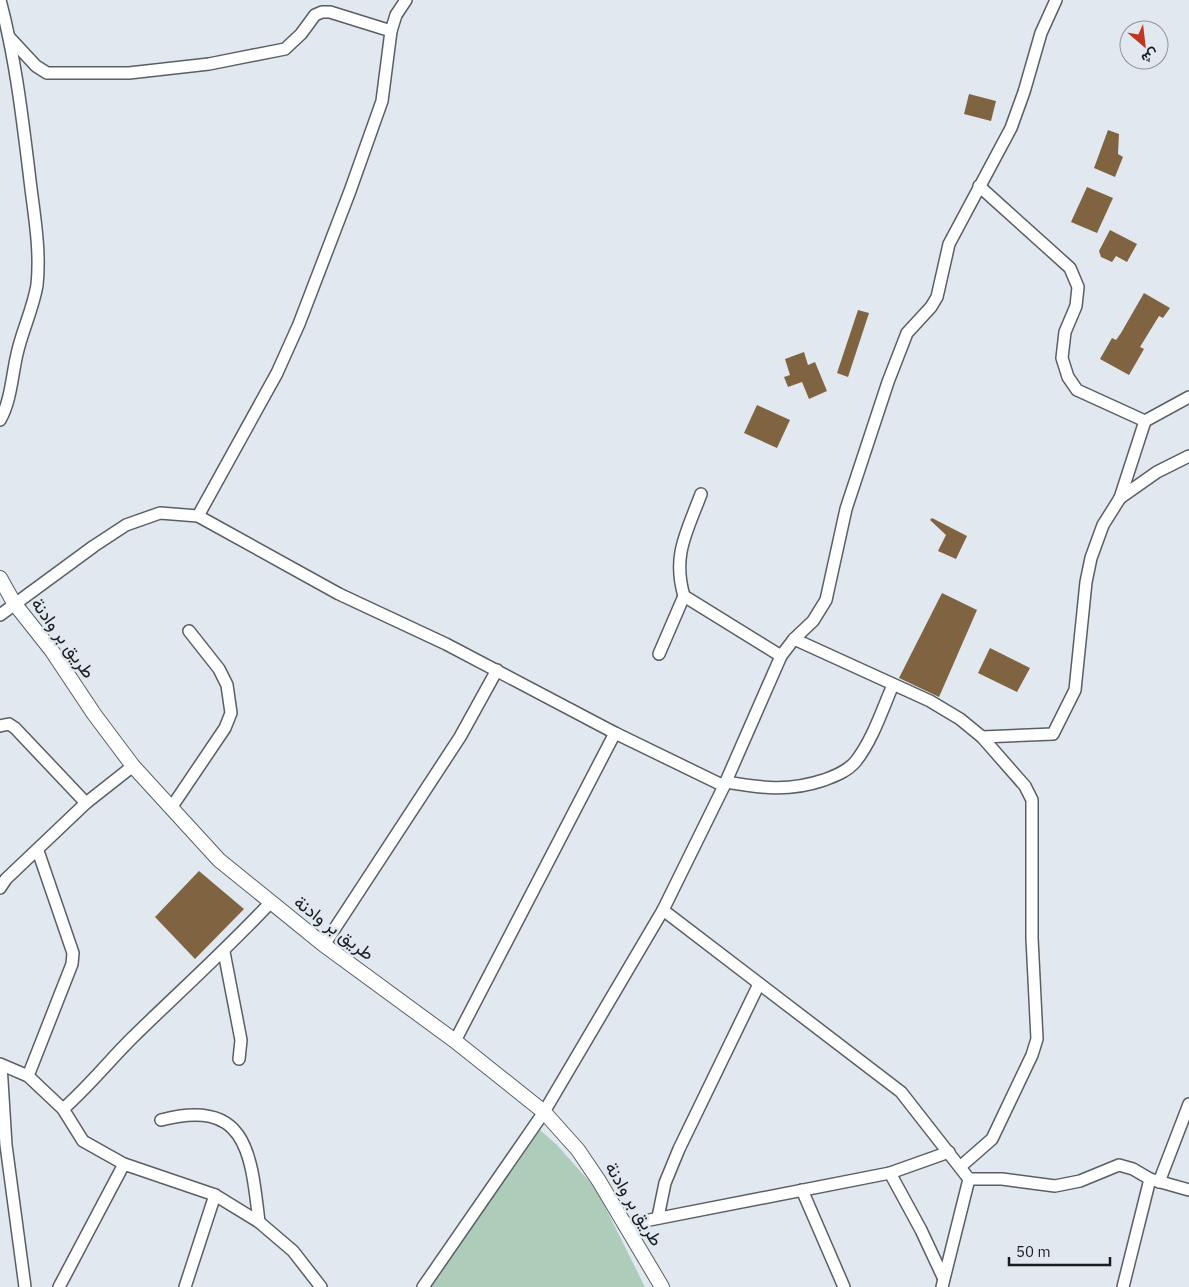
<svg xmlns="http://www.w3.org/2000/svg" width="1189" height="1287" font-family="'IBM Plex Sans',Vazirmatn,sans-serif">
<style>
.green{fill:#adccba}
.building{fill:#806441}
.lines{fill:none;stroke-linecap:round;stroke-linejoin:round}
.minor-casing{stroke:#595f65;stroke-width:14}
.tertiary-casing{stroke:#595f65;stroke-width:16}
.minor{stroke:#fff;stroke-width:11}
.tertiary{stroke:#fff;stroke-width:14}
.labels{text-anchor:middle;stroke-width:5;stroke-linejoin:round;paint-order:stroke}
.street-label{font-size:18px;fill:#191c1e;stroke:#e1e8ef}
</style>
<rect width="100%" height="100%" fill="#e1e8ef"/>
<polygon class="green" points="540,1130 557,1145 596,1189 645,1287 431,1287 504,1179"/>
<g class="building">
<polygon points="969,94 996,101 991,121 964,114"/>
<polygon points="1108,130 1119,134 1118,154 1123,157 1115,177 1094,168"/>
<polygon points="1087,187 1113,198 1097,233 1071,222"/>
<polygon points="1110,230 1137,244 1127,262 1116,256 1112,262 1101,257 1099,251"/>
<polygon points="1144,293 1170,308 1163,318 1159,316 1140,347 1144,349 1129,375 1100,359 1112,338 1116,340 1121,333"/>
<polygon points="858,310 869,313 848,377 837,373"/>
<polygon points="804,352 808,365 815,362 827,391 809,399 802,382 788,387 784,377 790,375 785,359"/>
<polygon points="757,405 790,420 777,448 744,433"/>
<polygon points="932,518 967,536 956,559 938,551 946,535 930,520"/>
<polygon points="942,593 977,610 939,697 899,678"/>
<polygon points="990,648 1030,668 1017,692 978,673"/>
<polygon points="199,871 244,909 195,959 155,917"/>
</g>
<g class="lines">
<g class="minor-casing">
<g id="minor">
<polyline points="9,37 36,66 47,73 129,73 209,64 285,49 301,34 315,15 322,12 330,12 391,31"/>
<polyline points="979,186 1070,268 1078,287 1076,306 1065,332 1062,358 1068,377 1077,390 1145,421 1120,498"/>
<path d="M0,420C11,401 12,375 17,354C22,331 33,309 37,285C41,247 33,209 29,172C22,115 15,56 0,0"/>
<polyline points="1145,421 1189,397"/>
<path d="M701,494C687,532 672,555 684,596L781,656"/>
<polyline points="198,516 277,373 299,324 350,191 382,101 391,31 396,15 406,0"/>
<polyline points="0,615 94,546 126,525 160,513 198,516 339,594 446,644 615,733 724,786"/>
<polyline points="794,639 930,701 960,719 982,737 1025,786 1032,800 1032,938 1037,1039 1032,1055 992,1139 960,1167"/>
<polyline points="659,654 684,596"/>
<polyline points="0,726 9,724 15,728 86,803"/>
<polyline points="982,737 1053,734 1075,690 1086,582 1091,558 1103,525 1120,498 1157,472 1189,456"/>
<path d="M726,782C762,788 788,792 824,780C835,776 848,771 856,761C873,739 882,710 893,685"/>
<polyline points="171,808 225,728 231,713 227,685 219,669 189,631"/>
<polyline points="0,888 6,879 86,803 133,766"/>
<polyline points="663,910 901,1092 969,1179 942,1287"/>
<polyline points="324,945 460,737 497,670"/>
<polyline points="224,952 241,1040 239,1059"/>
<polyline points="455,1041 615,733"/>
<polyline points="0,1064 28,1076 63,1109 83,1141 124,1164 215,1195 259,1222 293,1251 321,1287"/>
<polyline points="1,1065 6,1145 25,1287"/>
<polyline points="28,1076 72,964 73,953 38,851"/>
<path d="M63,1109C88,1087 108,1062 132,1038C178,993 226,950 270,903"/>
<path d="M161,1120C248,1097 251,1155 259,1222"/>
<polyline points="890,1173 921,1230 943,1277"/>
<polyline points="969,1179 1002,1179 1055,1186 1080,1181 1119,1165 1133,1169 1150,1179 1189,1190"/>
<polyline points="1159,1182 1189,1104"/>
<polyline points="802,1190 844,1287"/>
<polyline points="658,1217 665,1183 679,1149 759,984"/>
<polyline points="624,1225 890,1173 949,1152"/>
<polyline points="59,1287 124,1164"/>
<polyline points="185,1287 215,1195"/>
<polyline points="423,1287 544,1112 663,910 724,786 781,656 794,639 813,621 826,600 846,509 888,382 907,333 931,307 937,297 949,244 1011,128 1024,92 1041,33 1056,0"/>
<polyline points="1123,1287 1150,1179"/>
</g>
</g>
<g class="tertiary-casing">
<polyline id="tertiary" points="0,578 14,603 52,651 94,714 133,766 219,860 324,945 455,1041 544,1112 578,1150 599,1181 662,1287"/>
</g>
<use href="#minor" class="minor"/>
<use href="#tertiary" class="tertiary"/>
</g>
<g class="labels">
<g class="street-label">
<text transform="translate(63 638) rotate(54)" y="6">طريق بر وادنة</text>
<text transform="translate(334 928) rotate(37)" y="6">طريق بر وادنة</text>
<text transform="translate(634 1204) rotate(59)" y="6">طريق بر وادنة</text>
</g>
</g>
<g transform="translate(1144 45) rotate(152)"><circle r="24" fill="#e1e8ef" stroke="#91969b"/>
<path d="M0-4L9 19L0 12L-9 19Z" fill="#c2361f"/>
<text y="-8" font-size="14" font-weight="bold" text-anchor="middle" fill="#191c1e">ش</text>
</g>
<path d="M1009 1257v8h101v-8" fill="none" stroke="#191c1e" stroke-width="2.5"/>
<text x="1016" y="1257" font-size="15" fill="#191c1e" stroke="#e1e8ef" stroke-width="4" paint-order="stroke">50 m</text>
</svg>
